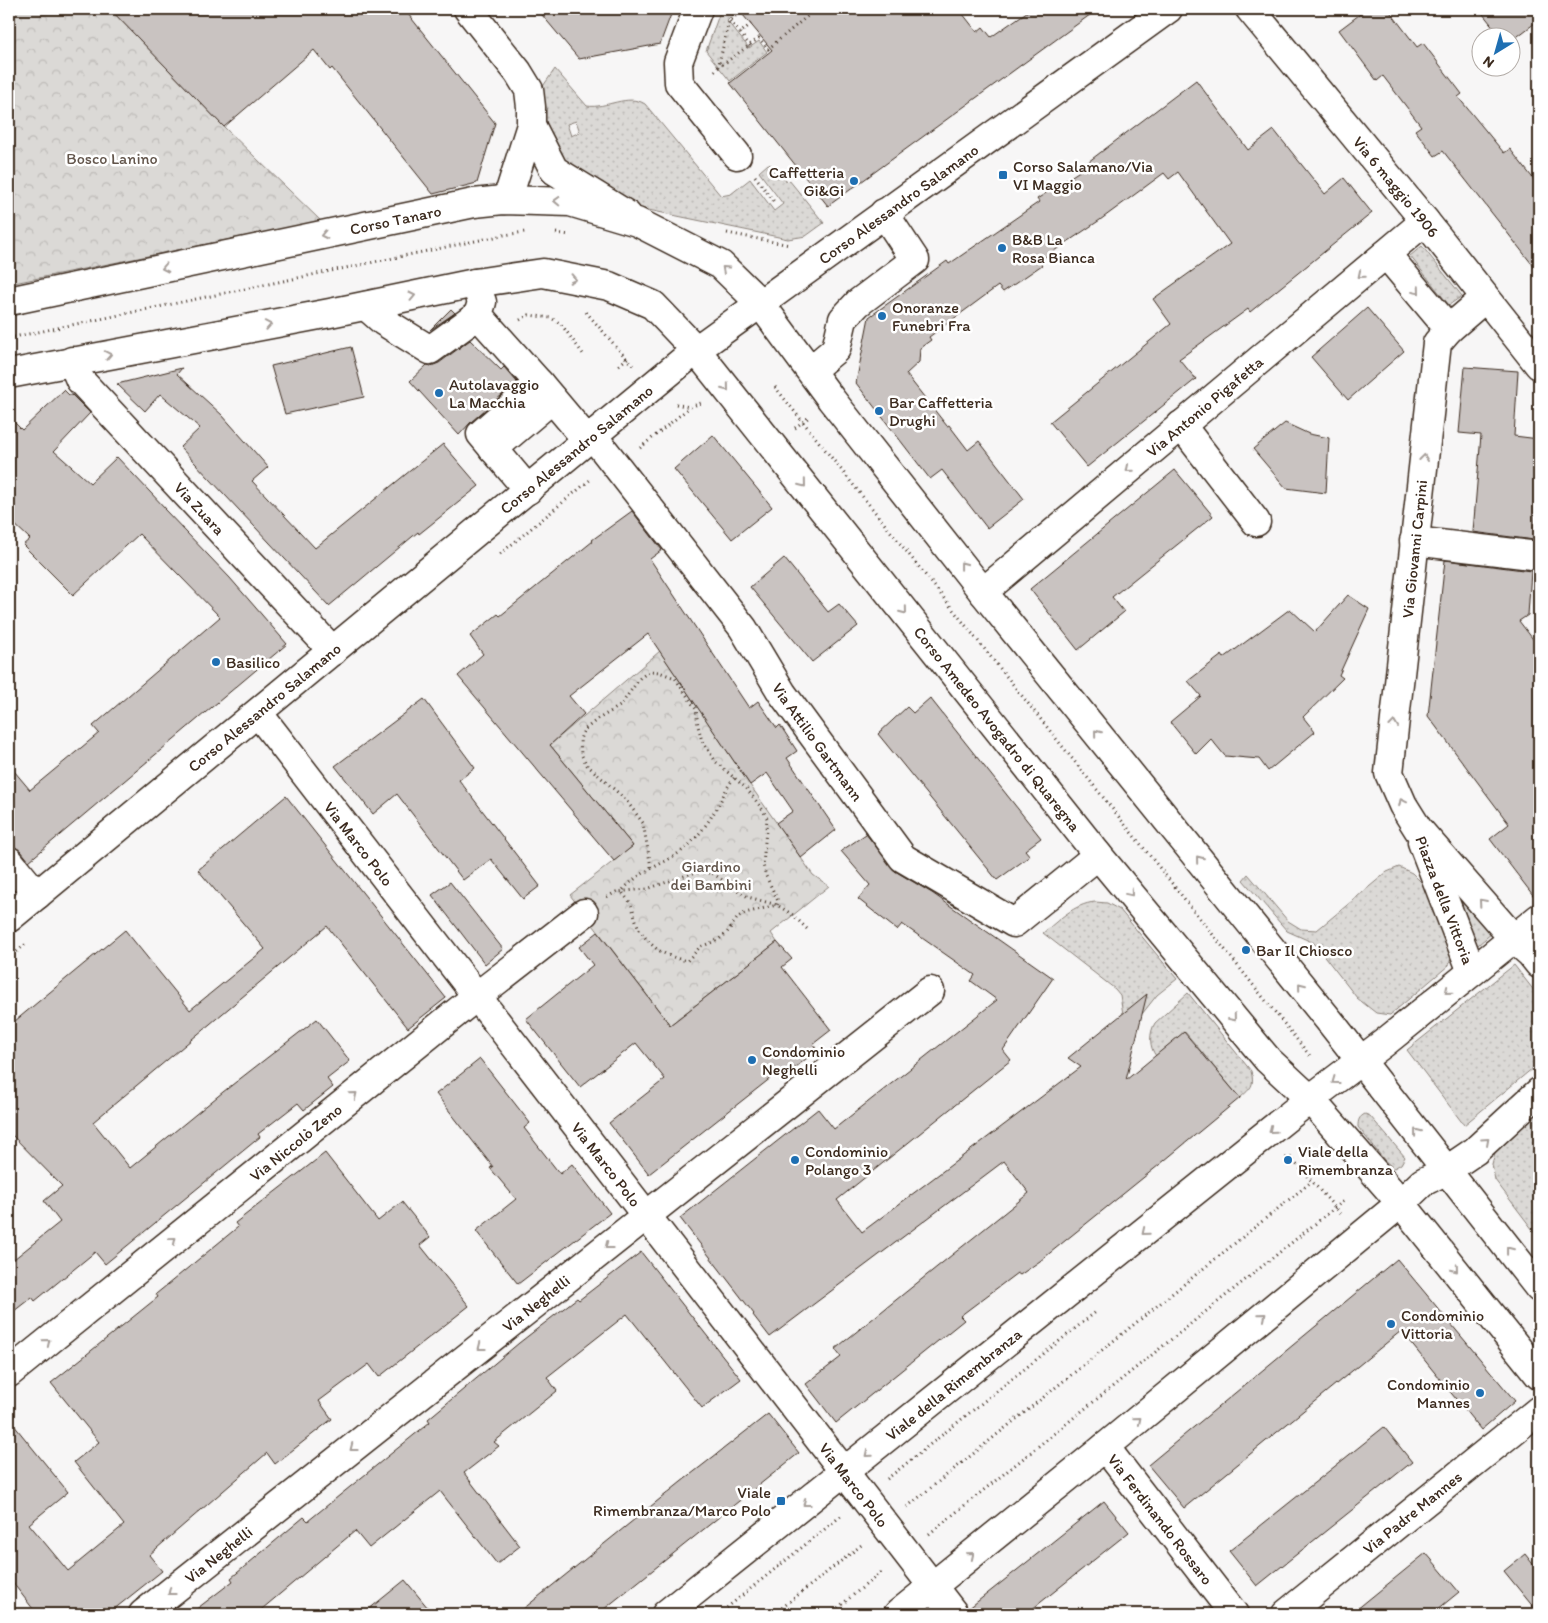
<svg xmlns="http://www.w3.org/2000/svg" width="1548" height="1623" font-family="Itim,sans-serif">
<style>
.grass{fill:url(#grass-dots);stroke:#8b827a;fill-rule:evenodd}
.forest{fill:url(#forest-crowns);stroke:#8b827a}
.building{fill:#c9c3c1;stroke:#3b2a1e}
.lines{fill:none;stroke-linecap:round;stroke-linejoin:round}
.minor-casing{stroke:#3b2a1e;stroke-width:31}
.major-casing{stroke:#3b2a1e;stroke-width:31}
.path{stroke:#3b2a1e;stroke-width:3;stroke-dasharray:1 4;stroke-linecap:butt}
.minor{stroke:#fff;stroke-width:28}
.major{stroke:#fff;stroke-width:28}
.oneway{stroke:#a79f9a}
.poi-dot{fill:#1f6fb2;stroke:#fff;stroke-width:2}
.labels{text-anchor:middle;stroke-width:5;stroke-linejoin:round;paint-order:stroke}
.park-label{font-size:16px;fill:#63564c;stroke:#fff}
.poi-label{font-size:16px;fill:#3b2a1e;stroke:#fff;text-anchor:start}
.street-label{font-size:16px;fill:#3b2a1e;stroke:#fff}
</style>
<defs>
<pattern id="grass-dots" width="8" height="8" patternUnits="userSpaceOnUse" patternTransform="scale(1.25)"><rect width="8" height="8" fill="#dbd9d6"/><path d="M2 2h.1M6 6h.1" fill="none" stroke="#bdbab7" stroke-width="1.8" stroke-linecap="round"/></pattern>
<pattern id="forest-crowns" width="20" height="18" patternUnits="userSpaceOnUse" patternTransform="scale(1.25)"><rect width="20" height="18" fill="#dbd9d6"/><path d="M2 6a3 3 0 1 1 6 0M12 15a3 3 0 1 1 6 0" fill="none" stroke="#bdbab7"/></pattern>
</defs>
<rect width="100%" height="100%" fill="#f7f6f6"/>
<filter id="ink" filterUnits="userSpaceOnUse"><feTurbulence type="fractalNoise" baseFrequency=".02" numOctaves="2"/><feDisplacementMap in="SourceGraphic" scale="10" xChannelSelector="R" yChannelSelector="G"/><feConvolveMatrix kernelMatrix="1 2 1 2 8 2 1 2 1" color-interpolation-filters="sRGB"/></filter>
<g filter="url(#ink)">
<g class="grass">
<polygon points="721,9 731,9 735,13 727,21 749,48 759,41 767,52 730,81 706,51"/>
<path d="M555,69L587,106C606,109 628,93 645,104L721,196L731,194L750,179L774,211L783,204L759,172L768,164L774,166L787,182L789,180L824,223L806,236L788,239L634,207L558,156L544,125L541,89ZM576,121L580,132L571,136L567,124Z"/>
<polygon points="1422,246 1462,296 1449,305 1410,256"/>
<polygon points="1399,867 1412,873 1423,884 1452,954 1449,965 1390,1015 1376,1013 1357,998 1314,943 1287,931 1243,880 1248,874 1288,921 1301,929 1317,930 1387,872"/>
<polygon points="1448,878 1492,933 1472,950"/>
<path d="M1095,902L1107,903L1120,910L1177,979L1157,995L1142,1014H1123L1120,995L1115,989L1043,933C1059,920 1074,904 1095,902Z"/>
<polygon points="1514,965 1539,997 1539,1063 1464,1125 1407,1050"/>
<path d="M1188,993L1251,1071C1255,1086 1251,1088 1240,1098L1185,1032L1156,1056C1149,1047 1149,1033 1155,1023Z"/>
<polygon points="1539,1110 1539,1238 1495,1180 1492,1164 1497,1145"/>
<path d="M1365,1114L1370,1116L1405,1157L1401,1164L1394,1168L1385,1161L1358,1127C1358,1120 1359,1117 1365,1114Z"/>
</g>
<g class="forest">
<polygon points="9,9 110,9 224,127 321,221 9,284"/>
<polygon points="660,651 750,785 813,875 829,886 771,933 777,942 670,1025 570,895 633,846 550,745"/>
</g>
<g class="building">
<polygon points="110,9 404,9 495,123 477,183 433,194 332,68 330,70 314,50 224,127"/>
<polygon points="537,9 673,9 660,44 579,59"/>
<polygon points="738,9 959,9 977,32 983,27 991,37 1031,9 1098,9 828,206 730,83 772,50"/>
<polygon points="1367,9 1388,9 1417,47 1423,43 1462,94 1458,97 1504,153 1510,149 1539,186 1539,273 1443,151 1435,156 1415,130 1421,126 1383,76 1377,81 1339,30"/>
<polygon points="1479,9 1539,9 1539,20 1510,42 1510,38 1502,38"/>
<polygon points="1196,80 1248,150 1274,130 1325,194 1344,178 1372,213 1250,312 1248,309 1179,359 1196,379 1087,467 1050,422 1171,324 1153,299 1230,244 1178,172 1169,179 1164,173 1100,220 1039,261 1042,265 1003,292 998,286 929,337 931,340 920,348 919,362 906,374 947,426 949,425 968,450 979,441 1024,499 987,528 942,470 930,479 856,383 869,317 947,261 949,264 1039,202 1037,199 1081,170 1080,168"/>
<polygon points="1367,308 1404,351 1348,400 1311,357"/>
<polygon points="451,309 455,313 430,330"/>
<polygon points="470,340 501,370 504,367 517,382 471,422 459,435 410,381 427,365 431,366 439,363"/>
<polygon points="351,347 364,397 285,414 271,366"/>
<polygon points="1465,367 1518,371 1514,436 1539,439 1539,468 1534,540 1473,532 1481,435 1459,433"/>
<polygon points="182,368 177,374 222,415 268,467 252,481 315,548 443,444 479,486 419,534 418,532 329,606 180,447 200,428 160,394 145,411 117,384"/>
<polygon points="64,390 69,395 72,395 90,413 54,451 90,483 117,457 166,509 165,510 230,578 287,644 29,861 21,851 15,847 9,846 9,765 30,790 99,733 93,726 220,617 139,534 73,595 23,545 30,539 9,519 9,417 22,430"/>
<polygon points="1285,423 1309,434 1329,438 1326,493 1286,488 1253,449"/>
<polygon points="713,435 772,507 732,539 674,469"/>
<polygon points="1175,470 1213,516 1112,597 1124,612 1078,650 1030,589"/>
<polygon points="632,511 662,550 650,559 749,708 758,701 777,728 780,725 797,751 787,758 836,830 801,858 776,823 793,811 767,773 750,785 648,634 569,696 584,714 550,745 633,846 614,861 458,676 483,654 470,636 498,614 500,616 593,541 592,540"/>
<polygon points="784,558 828,612 839,604 858,626 812,662 750,587"/>
<polygon points="1445,560 1531,571 1528,615 1519,621 1539,647 1539,903 1490,839 1509,824 1428,716"/>
<polygon points="1348,595 1369,609 1339,675 1343,678 1303,717 1315,732 1268,771 1259,759 1225,756 1211,739 1196,754 1170,722 1201,696 1188,681 1222,655 1224,658 1290,609 1315,632"/>
<polygon points="930,698 1041,838 1025,850 1030,856 997,880 878,734 907,707 913,713"/>
<polygon points="424,699 475,768 459,780 540,886 523,899 491,859 463,880 397,794 373,814 335,766"/>
<polygon points="286,796 446,998 408,1028 327,926 93,1122 130,1168 223,1092 317,1019 350,1061 327,1079 333,1087 304,1110 298,1103 258,1134 260,1137 105,1264 95,1252 35,1301 32,1297 9,1315 9,1263 60,1222 44,1201 62,1186 9,1132 9,1026 125,930 190,1010 265,949 198,870"/>
<polygon points="866,834 895,871 932,893 1053,978 1003,1050 1011,1060 837,1200 862,1232 1081,1067 1068,1058 1147,994 1126,1080 1184,1032 1240,1098 1159,1165 1040,1261 1020,1275 1017,1273 960,1316 964,1320 836,1423 806,1384 841,1357 835,1349 1029,1193 1004,1161 770,1337 753,1315 754,1314 680,1218 818,1109 834,1129 997,1000 971,981 975,975 902,924 897,930 858,899 870,885 841,851"/>
<polygon points="450,882 503,949 485,964 432,895"/>
<polygon points="598,932 670,1025 777,942 792,959 782,967 831,1030 813,1044 817,1050 785,1076 781,1070 649,1174 609,1123 665,1079 636,1043 580,1087 526,1019 593,965 579,947"/>
<polygon points="480,1059 530,1123 524,1128 560,1174 572,1164 610,1213 518,1284 476,1231 516,1199 490,1168 493,1167 436,1094"/>
<polygon points="325,1153 378,1221 402,1202 430,1237 420,1245 469,1306 379,1377 369,1364 319,1401 332,1419 275,1464 267,1453 149,1555 162,1571 108,1614 37,1614 9,1578 9,1419 68,1492 29,1524 68,1571 124,1525 74,1462 99,1442 51,1383 158,1297 156,1294 238,1227 235,1223"/>
<polygon points="641,1252 741,1379 702,1408 627,1314 547,1377 557,1391 494,1442 499,1446 464,1473 520,1546 497,1564 440,1491 369,1548 355,1531 256,1614 190,1614 233,1581 231,1578 304,1517 308,1521 430,1422 428,1419 519,1343 577,1298 579,1300"/>
<polygon points="1397,1259 1515,1401 1481,1430 1401,1331 1184,1508 1148,1465"/>
<polygon points="768,1414 799,1453 598,1614 517,1614 681,1482"/>
<polygon points="1384,1427 1412,1462 1257,1586 1229,1551"/>
<polygon points="1104,1501 1129,1532 1026,1614 969,1614 968,1609"/>
<polygon points="1426,1553 1459,1592 1432,1614 1351,1614"/>
<polygon points="1525,1554 1539,1572 1539,1614 1504,1571"/>
<polygon points="405,1580 433,1614 363,1614"/>
</g>
<g class="lines">
<g class="minor-casing">
<g id="minor">
<polyline points="468,9 518,72 529,90 531,107 531,125 510,191 503,200"/>
<polyline points="698,9 678,62 679,83 737,155"/>
<path id="s1" d="M1250,9L1425,221L1539,365"/>
<polyline points="531,125 554,170 627,215"/>
<polyline points="1386,254 1449,329"/>
<polyline points="475,283 482,302 478,315 539,383 587,440"/>
<polyline points="1485,298 1449,329 1437,343 1389,773 1403,805 1418,829 1514,939 1531,954 1539,964"/>
<polyline points="366,306 383,321 430,350 478,315"/>
<path id="s2" d="M72,361L80,380L333,651"/>
<polyline points="811,370 836,349 843,319 858,303 915,260 884,213"/>
<polyline points="1181,425 1256,522"/>
<path id="s3" d="M593,436L743,628L782,693L903,858L1014,923L1098,855"/>
<polyline points="493,449 552,399"/>
<polyline points="528,490 481,434 539,383"/>
<polyline points="1414,541 1539,556"/>
<path id="s4" d="M983,592L1425,221"/>
<path id="s5" d="M258,713L954,1614"/>
<polyline points="1422,842 1472,972"/>
<polyline points="9,861 37,895"/>
<path id="s6" d="M9,918L696,350L1168,9"/>
<path id="s7" d="M9,1373L477,996L584,913"/>
<path id="s8" d="M1105,1447L1234,1614"/>
<path id="s9" d="M143,1614L930,991"/>
<path id="s10" d="M666,1614L1310,1099L1384,1043L1539,918"/>
<polyline points="898,1614 1105,1447 1401,1203 1423,1182 1447,1170 1475,1151 1539,1092"/>
<path id="s11" d="M1286,1614L1539,1410"/>
</g>
</g>
<g class="major-casing">
<g id="major">
<path id="s12" d="M9,301L474,203L503,200L570,202L637,222L721,265L760,303L831,399L983,592L1332,1024L1539,1288"/>
<path id="s13" d="M9,374L330,313L475,283L543,273L609,286L653,305L696,350L1098,855L1268,1060L1310,1099L1401,1203L1539,1375"/>
</g>
</g>
<g class="path">
<polyline points="730,21 740,33"/>
<polyline points="750,46 740,33 751,24"/>
<polyline points="718,68 759,38 768,49 816,9"/>
<polyline points="715,71 718,68 729,21 738,14 734,9"/>
<polyline points="755,176 775,203"/>
<polyline points="556,233 570,235"/>
<polyline points="727,233 790,245"/>
<polyline points="586,312 633,366"/>
<polyline points="520,320 529,315 551,318 561,324 583,354"/>
<polyline points="9,338 504,235 525,232"/>
<polyline points="619,365 630,356"/>
<polyline points="775,387 1310,1056"/>
<polyline points="676,404 689,407"/>
<polyline points="795,428 809,417"/>
<polyline points="640,448 690,407 701,403"/>
<polyline points="500,554 590,480"/>
<path d="M651,867L643,823L625,799L587,765L581,754L580,739L584,730L598,719L620,706L640,678L650,671L659,672L675,678L696,709L698,726L702,741L716,762L747,789L763,810L767,818L763,865L766,876L778,901L777,905L745,913L738,917L726,934L718,940L700,947L687,961C665,956 652,949 640,930C636,924 634,911 631,904C628,899 624,896 622,891C642,868 668,864 689,845C699,835 708,823 715,811C722,800 726,787 735,777"/>
<polyline points="607,897 616,892 647,889 693,873 712,873 748,897 777,905 793,915 807,929"/>
<polyline points="9,958 26,944"/>
<polyline points="1286,1158 1289,1156 1341,1214"/>
<polyline points="887,1479 1097,1311"/>
<polyline points="907,1507 1311,1182"/>
<polyline points="929,1534 1346,1199"/>
<polyline points="719,1614 841,1516"/>
<polyline points="774,1614 864,1543"/>
<polyline points="830,1614 884,1570"/>
</g>
<use href="#minor" class="minor"/>
<use href="#major" class="major"/>
</g>
<defs><path id="oneway-chevron" d="M-2-3.5L2.5 0L-2 3.5" fill="none" stroke-width="1.6" stroke-linecap="round" stroke-linejoin="round" transform="scale(1.25)"/></defs>
<g class="oneway">
<use href="#oneway-chevron" transform="translate(557 201) rotate(-178)"/>
<use href="#oneway-chevron" transform="translate(324 235) rotate(168)"/>
<use href="#oneway-chevron" transform="translate(165 268) rotate(168)"/>
<use href="#oneway-chevron" transform="translate(725 269) rotate(-138)"/>
<use href="#oneway-chevron" transform="translate(1361 275) rotate(140)"/>
<use href="#oneway-chevron" transform="translate(573 279) rotate(12)"/>
<use href="#oneway-chevron" transform="translate(1417 291) rotate(50)"/>
<use href="#oneway-chevron" transform="translate(412 296) rotate(-12)"/>
<use href="#oneway-chevron" transform="translate(268 325) rotate(-11)"/>
<use href="#oneway-chevron" transform="translate(108 355) rotate(-11)"/>
<use href="#oneway-chevron" transform="translate(726 388) rotate(51)"/>
<use href="#oneway-chevron" transform="translate(1424 458) rotate(-83)"/>
<use href="#oneway-chevron" transform="translate(1129 469) rotate(140)"/>
<use href="#oneway-chevron" transform="translate(803 484) rotate(51)"/>
<use href="#oneway-chevron" transform="translate(963 565) rotate(-128)"/>
<use href="#oneway-chevron" transform="translate(904 611) rotate(51)"/>
<use href="#oneway-chevron" transform="translate(1394 724) rotate(-84)"/>
<use href="#oneway-chevron" transform="translate(1097 733) rotate(-129)"/>
<use href="#oneway-chevron" transform="translate(1402 802) rotate(-116)"/>
<use href="#oneway-chevron" transform="translate(1199 859) rotate(-129)"/>
<use href="#oneway-chevron" transform="translate(1130 893) rotate(50)"/>
<use href="#oneway-chevron" transform="translate(1482 902) rotate(-131)"/>
<use href="#oneway-chevron" transform="translate(1301 986) rotate(-129)"/>
<use href="#oneway-chevron" transform="translate(1448 991) rotate(141)"/>
<use href="#oneway-chevron" transform="translate(1233 1018) rotate(50)"/>
<use href="#oneway-chevron" transform="translate(1335 1081) rotate(144)"/>
<use href="#oneway-chevron" transform="translate(354 1095) rotate(-39)"/>
<use href="#oneway-chevron" transform="translate(1272 1130) rotate(141)"/>
<use href="#oneway-chevron" transform="translate(1417 1132) rotate(-128)"/>
<use href="#oneway-chevron" transform="translate(1486 1141) rotate(-42)"/>
<use href="#oneway-chevron" transform="translate(1145 1232) rotate(141)"/>
<use href="#oneway-chevron" transform="translate(173 1240) rotate(-39)"/>
<use href="#oneway-chevron" transform="translate(608 1246) rotate(142)"/>
<use href="#oneway-chevron" transform="translate(1509 1250) rotate(-128)"/>
<use href="#oneway-chevron" transform="translate(1455 1269) rotate(51)"/>
<use href="#oneway-chevron" transform="translate(1263 1316) rotate(-40)"/>
<use href="#oneway-chevron" transform="translate(47 1342) rotate(-39)"/>
<use href="#oneway-chevron" transform="translate(481 1347) rotate(142)"/>
<use href="#oneway-chevron" transform="translate(1138 1420) rotate(-40)"/>
<use href="#oneway-chevron" transform="translate(353 1448) rotate(142)"/>
<use href="#oneway-chevron" transform="translate(868 1454) rotate(141)"/>
<use href="#oneway-chevron" transform="translate(806 1503) rotate(142)"/>
<use href="#oneway-chevron" transform="translate(971 1555) rotate(-39)"/>
<use href="#oneway-chevron" transform="translate(171 1592) rotate(142)"/>
</g>
</g>
<g class="poi-dot">
<rect x="998" y="170" width="10" height="10" rx="2.5"/>
<circle cx="854" cy="181" r="5"/>
<circle cx="1002" cy="248" r="5"/>
<circle cx="882" cy="316" r="5"/>
<circle cx="439" cy="393" r="5"/>
<circle cx="879" cy="411" r="5"/>
<circle cx="216" cy="662" r="5"/>
<circle cx="1246" cy="950" r="5"/>
<circle cx="752" cy="1060" r="5"/>
<circle cx="795" cy="1160" r="5"/>
<circle cx="1288" cy="1160" r="5"/>
<circle cx="1391" cy="1324" r="5"/>
<circle cx="1480" cy="1393" r="5"/>
<rect x="776" y="1496" width="10" height="10" rx="2.5"/>
</g>
<g class="labels">
<g class="park-label">
<text x="112" y="164">Bosco Lanino</text>
<text x="711" y="872">Giardino<tspan x="711" dy="18">dei Bambini</tspan></text>
</g>
<g class="poi-label">
<text x="1013" y="172">Corso Salamano/Via<tspan x="1013" dy="18">VI Maggio</tspan></text>
<text x="844" y="178" text-anchor="end">Caffetteria<tspan x="844" dy="18">Gi&amp;Gi</tspan></text>
<text x="1012" y="245">B&amp;B La<tspan x="1012" dy="18">Rosa Bianca</tspan></text>
<text x="892" y="313">Onoranze<tspan x="892" dy="18">Funebri Fra</tspan></text>
<text x="449" y="390">Autolavaggio<tspan x="449" dy="18">La Macchia</tspan></text>
<text x="889" y="408">Bar Caffetteria<tspan x="889" dy="18">Drughi</tspan></text>
<text x="226" y="668">Basilico</text>
<text x="1256" y="956">Bar Il Chiosco</text>
<text x="762" y="1057">Condominio<tspan x="762" dy="18">Neghelli</tspan></text>
<text x="805" y="1157">Condominio<tspan x="805" dy="18">Polango 3</tspan></text>
<text x="1298" y="1157">Viale della<tspan x="1298" dy="18">Rimembranza</tspan></text>
<text x="1401" y="1321">Condominio<tspan x="1401" dy="18">Vittoria</tspan></text>
<text x="1470" y="1390" text-anchor="end">Condominio<tspan x="1470" dy="18">Mannes</tspan></text>
<text x="771" y="1498" text-anchor="end">Viale<tspan x="771" dy="18">Rimembranza/Marco Polo</tspan></text>
</g>
<g class="street-label">
<text dy="6" stroke="none"><textPath href="#s1" startOffset="230">Via 6 maggio 1906</textPath></text>
<text dy="6" stroke="none"><textPath href="#s6" startOffset="1141">Corso Alessandro Salamano</textPath></text>
<text dy="6" stroke="none"><textPath href="#s12" startOffset="395">Corso Tanaro</textPath></text>
<text dy="6" stroke="none"><textPath href="#s4" startOffset="289">Via Antonio Pigafetta</textPath></text>
<text dy="6" stroke="none"><textPath href="#s6" startOffset="736">Corso Alessandro Salamano</textPath></text>
<text dy="6" stroke="none"><textPath href="#s2" startOffset="196">Via Zuara</textPath></text>
<text transform="translate(1414 549) rotate(-84)" y="6">Via Giovanni Carpini</text>
<text dy="6" stroke="none"><textPath href="#s6" startOffset="331">Corso Alessandro Salamano</textPath></text>
<text dy="6" stroke="none"><textPath href="#s13" startOffset="1205">Corso Amedeo Avogadro di Quaregna</textPath></text>
<text dy="6" stroke="none"><textPath href="#s3" startOffset="380">Via Attilio Gartmann</textPath></text>
<text dy="6" stroke="none"><textPath href="#s5" startOffset="165">Via Marco Polo</textPath></text>
<text transform="translate(1445 900) rotate(69)" y="6">Piazza della Vittoria</text>
<text dy="6" stroke="none"><textPath href="#s7" startOffset="368">Via Niccolò Zeno</textPath></text>
<text dy="6" stroke="none"><textPath href="#s5" startOffset="570">Via Marco Polo</textPath></text>
<text dy="6" stroke="none"><textPath href="#s9" startOffset="501">Via Neghelli</textPath></text>
<text dy="6" stroke="none"><textPath href="#s10" startOffset="368">Viale della Rimembranza</textPath></text>
<text dy="6" stroke="none"><textPath href="#s5" startOffset="975">Via Marco Polo</textPath></text>
<text dy="6" stroke="none"><textPath href="#s11" startOffset="162">Via Padre Mannes</textPath></text>
<text dy="6" stroke="none"><textPath href="#s8" startOffset="91">Via Ferdinando Rossaro</textPath></text>
<text dy="6" stroke="none"><textPath href="#s9" startOffset="96">Via Neghelli</textPath></text>
</g>
</g>
<rect width="1548" height="1623" fill="none" stroke="#fff" stroke-width="30"/>
<rect x="15" y="15" width="1518" height="1593" fill="none" stroke="#3b2a1e" stroke-width="2" filter="url(#ink)"/>
<g transform="translate(1496 52) rotate(217)"><circle r="24" fill="#ffffff" stroke="#b1aaa5"/>
<path d="M0-4L9 19L0 12L-9 19Z" fill="#1f6fb2"/>
<text y="-8" font-size="14" font-weight="bold" text-anchor="middle" fill="#3b2a1e">N</text>
</g>
</svg>
